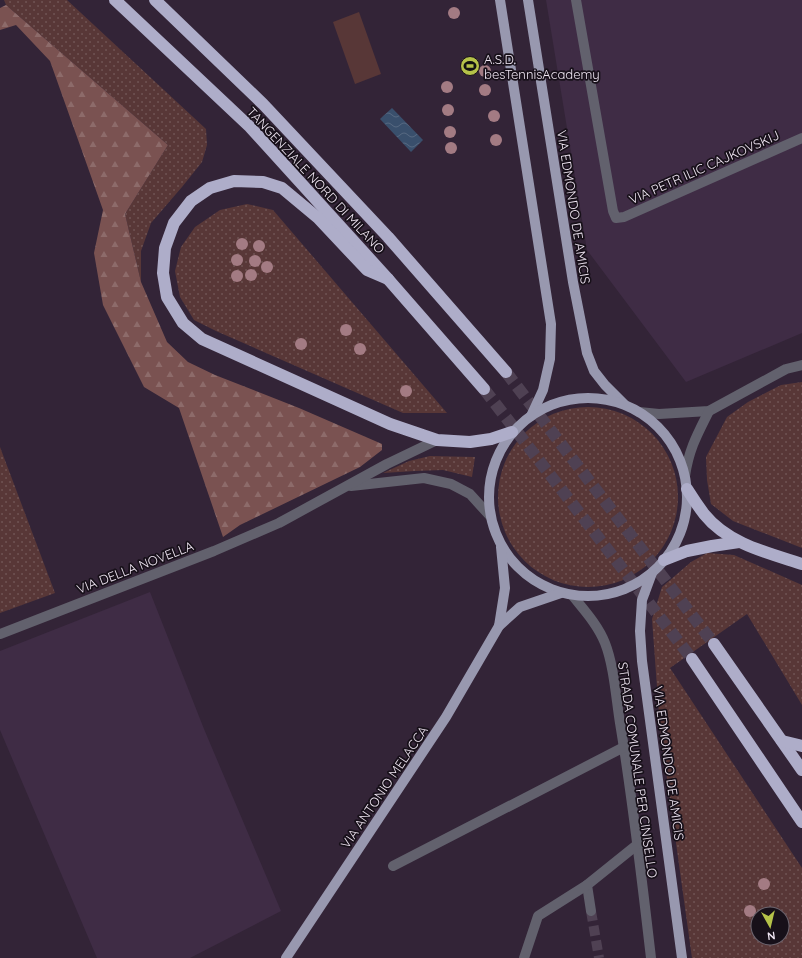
<svg xmlns="http://www.w3.org/2000/svg" width="802" height="958" font-family="Quicksand,sans-serif">
<style>
.built{fill:#3f2c45}
.grass{fill:url(#grass-dots);fill-rule:evenodd}
.forest{fill:url(#forest-firs)}
.park{fill:#583737}
.water{fill:url(#water-waves)}
.lines{fill:none;stroke-linecap:round;stroke-linejoin:round}
.minor-tunnel{stroke:#4f4153;stroke-width:10;stroke-dasharray:10 5;stroke-linecap:butt}
.highway-tunnel{stroke:#4f4153;stroke-width:12;stroke-dasharray:12 6;stroke-linecap:butt}
.minor{stroke:#62616d;stroke-width:10}
.major{stroke:#9898af;stroke-width:10}
.highway{stroke:#aeadc9;stroke-width:12}
.tree{fill:#a37b83}
.labels{text-anchor:middle;stroke-width:3.5;stroke-linejoin:round;paint-order:stroke}
.poi-label{font-size:13px;fill:#f0e6f3;stroke:#171019;text-anchor:start}
.street-label{font-size:13px;fill:#f0e6f3;stroke:#171019}
</style>
<defs>
<pattern id="grass-dots" width="8" height="8" patternUnits="userSpaceOnUse"><rect width="8" height="8" fill="#583737"/><path d="M2 2h.1M6 6h.1" fill="none" stroke="#705454" stroke-width="1.8" stroke-linecap="round"/></pattern>
<pattern id="forest-firs" width="22" height="20" patternUnits="userSpaceOnUse"><rect width="22" height="20" fill="#7a5251"/><path d="M5 1l3.5 6h-7zM16 11l3.5 6h-7z" fill="#8d6b6a"/></pattern>
<pattern id="water-waves" width="16" height="10" patternUnits="userSpaceOnUse"><rect width="16" height="10" fill="#394f6c"/><path d="M0 5q4-4 8 0t8 0" fill="none" stroke="#566881"/></pattern>
</defs>
<rect width="100%" height="100%" fill="#332437"/>
<g class="built">
<polygon points="546,0 802,0 802,333 686,382 587,250"/>
<polygon points="150,592 204,729 281,911 190,958 97,958 0,730 0,651"/>
</g>
<g class="grass">
<polygon points="4,0 67,0 206,129 207,145 202,162 182,187 151,223 141,251 141,282 125,214 168,145 6,5"/>
<polygon points="247,204 273,210 447,413 403,413 216,331 194,320 180,297 175,271 181,247 195,227 220,210"/>
<polygon points="802,382 802,548 733,521 711,504 707,480 706,457 727,417 748,402 781,385"/>
<circle cx="588" cy="497" r="90"/>
<polygon points="0,447 55,593 0,613"/>
<polygon points="430,456 475,457 472,477 443,470 415,471 383,473 409,461"/>
<path d="M707,553L734,555L802,585V705L747,614L670,668L802,868V958H692L660,728L652,619L662,587L691,562ZM758,914H782V938H758Z"/>
</g>
<polygon class="forest" points="6,5 168,145 125,214 141,282 167,342 188,362 215,375 299,408 382,444 382,450 360,467 240,525 223,537 179,408 144,387 103,305 94,253 103,210 50,61 16,25 0,30 0,8"/>
<polygon class="park" points="359,12 381,74 355,84 333,22"/>
<polygon class="water" points="392,108 423,140 411,152 380,119"/>
<g class="lines">
<polyline class="minor-tunnel" points="591,911 599,958"/>
<g class="highway-tunnel">
<polyline points="506,372 714,644"/>
<polyline points="484,389 692,659"/>
</g>
<g class="minor">
<polyline points="576,0 613,211 616,218 624,217 802,138"/>
<polyline points="639,412 659,414 709,411 786,369 802,365"/>
<path d="M685,476C689,449 697,435 709,411"/>
<polyline points="351,486 424,478 451,484 470,494 490,516"/>
<path d="M572,595C584,610 598,625 605,643C614,666 616,698 620,723C633,801 642,880 651,958"/>
<polyline points="0,634 214,551 279,523 387,464 437,440"/>
<polyline points="393,866 624,747"/>
<polyline points="591,911 587,885 638,844"/>
<polyline points="524,958 538,916 587,885"/>
</g>
<g class="major">
<polyline points="500,0 551,324 550,359 543,390 531,416"/>
<polyline points="528,0 573,282 587,353 594,371 605,385 624,404"/>
<circle cx="588" cy="497" r="99"/>
<polyline points="652,573 642,600 640,631 642,661 682,958"/>
<polyline points="499,626 505,588 501,547"/>
<polyline points="286,958 446,717 499,626 520,607 561,593"/>
</g>
<g class="highway">
<polyline points="115,0 250,127 388,279 484,389"/>
<polyline points="155,0 263,104 388,237 506,372"/>
<polyline points="388,279 367,270 318,218 282,188 263,182 234,181 210,188 191,201 174,223 165,248 163,273 167,297 183,323 202,339 390,424 437,440 470,442 491,439 512,432"/>
<path d="M687,489C692,497 698,506 704,514C728,544 768,553 802,564"/>
<polyline points="664,560 687,551 712,546 739,542"/>
<polyline points="714,644 802,770"/>
<polyline points="692,659 802,822"/>
<polyline points="782,741 802,746"/>
</g>
</g>
<g class="tree">
<circle cx="454" cy="13" r="6"/>
<circle cx="485" cy="71" r="6"/>
<circle cx="447" cy="87" r="6"/>
<circle cx="485" cy="90" r="6"/>
<circle cx="448" cy="110" r="6"/>
<circle cx="494" cy="116" r="6"/>
<circle cx="450" cy="132" r="6"/>
<circle cx="496" cy="140" r="6"/>
<circle cx="451" cy="148" r="6"/>
<circle cx="242" cy="244" r="6"/>
<circle cx="259" cy="246" r="6"/>
<circle cx="237" cy="260" r="6"/>
<circle cx="255" cy="261" r="6"/>
<circle cx="267" cy="267" r="6"/>
<circle cx="251" cy="275" r="6"/>
<circle cx="237" cy="276" r="6"/>
<circle cx="346" cy="330" r="6"/>
<circle cx="301" cy="344" r="6"/>
<circle cx="360" cy="349" r="6"/>
<circle cx="406" cy="391" r="6"/>
<circle cx="764" cy="884" r="6"/>
<circle cx="750" cy="911" r="6"/>
</g>
<defs>
<g id="stadium-disc" transform="scale(1)"><circle r="9.5" fill="#b5c249" stroke="#171019"/><path d="M0-5a6.5 5 0 1 0 0 10a6.5 5 0 1 0 0-10ZM-3.5-1.8h7v3.6h-7Z" fill="#111"/></g>
</defs>
<g fill-rule="evenodd">
<use href="#stadium-disc" x="470" y="66"/>
</g>
<g class="labels">
<g class="poi-label">
<text x="484" y="64">A.S.D.<tspan x="484" dy="15">besTennisAcademy</tspan></text>
</g>
<g class="street-label">
<text transform="translate(704 167) rotate(-24)" y="5">VIA PETR ILIC CAJKOVSKIJ</text>
<text transform="translate(316 180) rotate(47)" y="5">TANGENZIALE NORD DI MILANO</text>
<text transform="translate(574 207) rotate(81)" y="5">VIA EDMONDO DE AMICIS</text>
<text transform="translate(135 567) rotate(-21)" y="5">VIA DELLA NOVELLA</text>
<text transform="translate(669 763) rotate(82)" y="5">VIA EDMONDO DE AMICIS</text>
<text transform="translate(638 770) rotate(82)" y="5">STRADA COMUNALE PER CINISELLO</text>
<text transform="translate(384 787) rotate(-56)" y="5">VIA ANTONIO MELACCA</text>
</g>
</g>
<g transform="translate(770 926) rotate(172)"><circle r="19" fill="#171019" stroke="#6e6670"/>
<path d="M0-3L7 15L0 10L-7 15Z" fill="#b5c249"/>
<text y="-6" font-size="11" font-weight="bold" text-anchor="middle" fill="#f0e6f3">N</text>
</g>
</svg>
